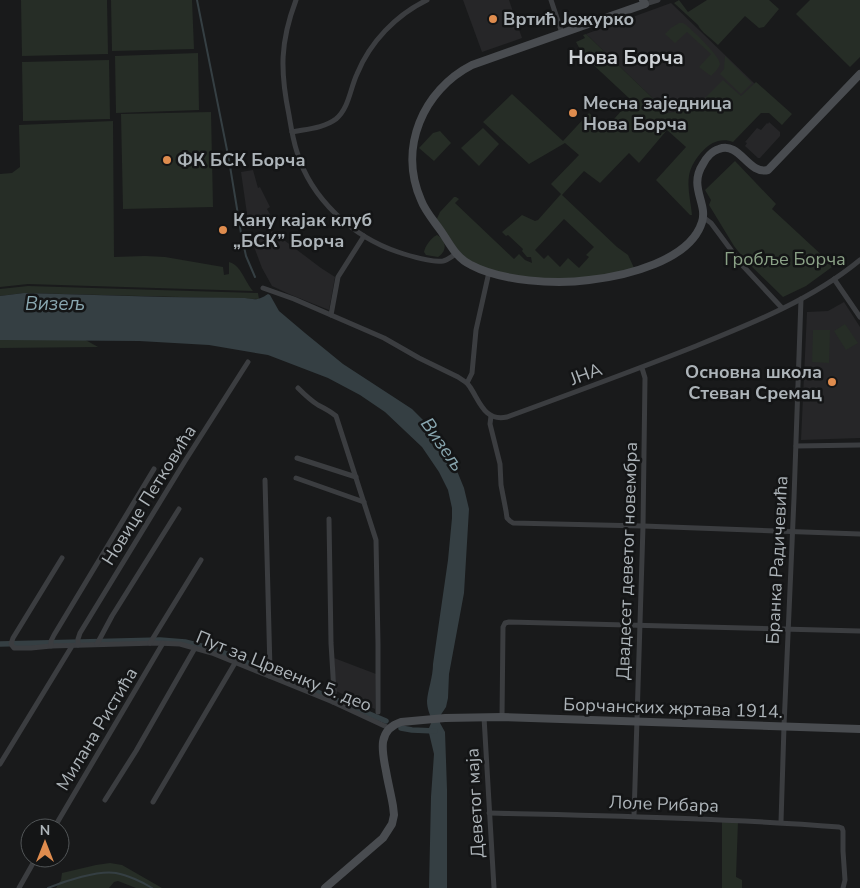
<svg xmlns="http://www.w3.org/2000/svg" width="860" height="888" font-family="'Nunito Sans',sans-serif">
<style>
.built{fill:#262628}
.green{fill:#262d26;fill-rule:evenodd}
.water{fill:#353f43}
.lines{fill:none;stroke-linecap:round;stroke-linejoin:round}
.stream{stroke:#353f43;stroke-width:2}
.canal{stroke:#353f43;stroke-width:5.5}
.street{stroke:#3b3d40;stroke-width:5}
.secondary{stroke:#494c50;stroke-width:8}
.poi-dot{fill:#df8c4e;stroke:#141516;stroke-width:2}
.labels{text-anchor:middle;stroke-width:5;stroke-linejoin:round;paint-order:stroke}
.poi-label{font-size:18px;font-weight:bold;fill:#adb4b9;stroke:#141516;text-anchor:start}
.park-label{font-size:18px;fill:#8ba287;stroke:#141516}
.street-label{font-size:18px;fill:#adb4b9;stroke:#141516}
.water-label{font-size:19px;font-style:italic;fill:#89a7b0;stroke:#141516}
.quarter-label{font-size:20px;font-weight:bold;fill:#ced2d6;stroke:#141516}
</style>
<rect width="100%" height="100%" fill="#191a1b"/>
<g class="built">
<polygon points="463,0 509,0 522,38 482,52"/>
<polygon points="671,3 755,84 699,143 586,34"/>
<polygon points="769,122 780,132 780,136 760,158 758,158 745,146 747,143 745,142 757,128 761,130 767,123 768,124"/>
<polygon points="253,170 258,188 260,187 270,207 267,209 271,216 265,220 263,218 249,228 241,172"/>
<polygon points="272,231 321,268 335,277 329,310 289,294 272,286 262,268 253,244"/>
<polygon points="844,302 860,327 860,438 801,440 807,312 828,311"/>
<polygon points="334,658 376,674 375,709 336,691"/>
</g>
<g class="green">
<polygon points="21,0 107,0 108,54 22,56"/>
<polygon points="111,0 192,0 194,49 112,51"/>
<path d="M679,0L688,12L707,0H769L779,9L764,27L759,28L745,16L718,45C712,39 700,31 698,25L674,3Z"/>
<polygon points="810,0 860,0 860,57 850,67 796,14"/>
<path d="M679,23H683L686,25C693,31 720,56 720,64C719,68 714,73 711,76L699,67L711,54L687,32L675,43L665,34L671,28Z"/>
<path d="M586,34L668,113L683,111L688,106L693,110L723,80L741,96L756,82L792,114L782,125L769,113H761L733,142C728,140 723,140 718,141C704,145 691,163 689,176C687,189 691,203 692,215H690L656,180L686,147L667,130L639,163L629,153L600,183L584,171L562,195L617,247L628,255L635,270L613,276L531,281L471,265L435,223L440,212L454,197H456L459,199L455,203L514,259L519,254L525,260L532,263L531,257H527L522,251L523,249L508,235L506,236L502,232L522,215L535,221L538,220L561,194L551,184L579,155L565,143L529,164L483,122L512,94L563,141L589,113L606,128L631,100L586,58L581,51L576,42L585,38L583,35ZM564,219L594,247L586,255L589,257L579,268L568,258L560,267L548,255L544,259L535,250Z"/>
<polygon points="198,53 199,110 116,113 115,56"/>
<polygon points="725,56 752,83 741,94 720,74 724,69"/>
<polygon points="109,60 110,119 23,121 22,62"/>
<polygon points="211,112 213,207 123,209 121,114"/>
<path d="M113,121L114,257L145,256L165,257L223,267L224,275L229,274V262C241,265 245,282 253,291L28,284L0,287V174L12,173L20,167L19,125Z"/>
<polygon points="483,128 499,144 479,166 461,148"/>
<polygon points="440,131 451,143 434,161 419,148 433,133"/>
<polygon points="735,161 776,204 772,209 826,259 832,267 806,286 783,297 746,261 734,246 709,205 711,200 705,190"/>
<path d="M437,235C446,240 448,251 438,257L426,255L424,252C425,246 431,238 437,235Z"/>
<polygon points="28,286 258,293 259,299 24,293 0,296 0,289"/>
<polygon points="845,324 858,343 846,350 834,331"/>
<polygon points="813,330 830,330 829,363 812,362"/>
<polygon points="0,338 82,338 98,347 0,348"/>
<polygon points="722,820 738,821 736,877 742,880 742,888 722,888"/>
<polygon points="110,863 122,865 162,888 136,888 118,881 114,882 109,888 56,888 61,880 62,873 96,865"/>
</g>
<path class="water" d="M24,293L165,297L245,298C256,300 259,300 268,294L270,295L279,311L305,333L343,364L412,409L428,425L455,466L464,488L469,509L464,593L449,674L448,698L446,707L440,716V723L445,732L447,789V888H429L431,797L434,754L429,733V728L432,721C430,714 427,709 427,701C428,689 433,677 433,664L448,560L452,518V508L448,490L439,472L422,447L385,412L360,395L328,378L268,355L209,345L139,341L0,340V296Z"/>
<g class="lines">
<g class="stream">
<polyline points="197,0 229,160 241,233 246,256 255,277"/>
<path d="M48,888C65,881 98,870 116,873C127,875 143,882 152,888"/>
</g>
<g class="canal">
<polyline points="0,644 160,640 185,642 217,650 386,721"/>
<polyline points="401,728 412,730 435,731"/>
</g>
<g class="street">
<path d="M296,0C280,42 280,71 289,115C291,127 293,140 297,152C311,199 353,237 398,252C410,256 431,263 443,261C448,260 452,256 456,254"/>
<polyline points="551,0 562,33"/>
<polyline points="645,4 658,0"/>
<path d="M292,132C307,129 324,128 336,119C349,108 350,89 357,74C370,42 396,15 427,0"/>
<polyline points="703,217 711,223 743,266 782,308"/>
<polyline points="834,279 860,317"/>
<path d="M263,288L294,299L384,338L419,358L458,377L467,383L470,387C480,402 485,422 507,417C570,394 633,371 696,346C753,323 813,299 860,260"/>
<polyline points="331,315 338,277 364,236"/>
<polyline points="467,383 472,373 476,330 489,272"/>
<path d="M298,388C304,394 310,400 318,405C324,408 330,411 336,416L376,540L378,644V712"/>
<polyline points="491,416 490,424 500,464 501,485 506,511 507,518 510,521 513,523 643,526 860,534"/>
<polyline points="796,446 860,445"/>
<polyline points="297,458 356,477"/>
<polyline points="296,478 364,502"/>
<polyline points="265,480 270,669 269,676"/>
<polyline points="329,519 331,643 334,692 333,702"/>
<polyline points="62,558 13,638 11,644 14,648 31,648 51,646 156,643 180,644 212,653 269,676 333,702 389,728"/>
<polyline points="150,643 201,560"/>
<polyline points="97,644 112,616 179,509"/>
<polyline points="78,645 78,639 80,633 185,461 248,362"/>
<polyline points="51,646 51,641 54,635 154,469"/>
<polyline points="484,717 494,888"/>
<polyline points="502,717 503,627 505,623 509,622 860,631"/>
<polyline points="0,764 72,646"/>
<polyline points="105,800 136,751 195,648"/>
<polyline points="153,802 235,663"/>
<path d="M489,813C606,816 722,818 839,827L842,828L843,831V851L845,880L843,888"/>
<polyline points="634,816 643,526 645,378 642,368"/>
<polyline points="781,822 784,726 794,498 801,299"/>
<polyline points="54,828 163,643"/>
<polyline points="19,888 36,858"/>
</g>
<g class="secondary">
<path d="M643,0L645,4L472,65C423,90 398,148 421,200C425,211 434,221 441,231C450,244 456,258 471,265C501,281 556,285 589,280C625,276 690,261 702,222C708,203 688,187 703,164C706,158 712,151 719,149C740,141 748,175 768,170L860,74"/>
<path d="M325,888L383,838L392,824L394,815L393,806C391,794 388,783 386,771C382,751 377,730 401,722L445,718L502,717L860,729"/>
</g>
</g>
<g class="poi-dot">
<circle cx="493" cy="19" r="5"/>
<circle cx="573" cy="113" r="5"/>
<circle cx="167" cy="160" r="5"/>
<circle cx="223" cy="230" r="5"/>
<circle cx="832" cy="382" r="5"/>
</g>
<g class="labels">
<g class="poi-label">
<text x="503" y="25">Вртић Јежурко</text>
<text x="583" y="109">Месна заједница<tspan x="583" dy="21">Нова Борча</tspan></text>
<text x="177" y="166">ФК БСК Борча</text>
<text x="233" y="226">Кану кајак клуб<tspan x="233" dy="21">„БСК” Борча</tspan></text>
<text x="822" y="378" text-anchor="end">Основна школа<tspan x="822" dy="21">Стеван Сремац</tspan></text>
</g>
<g class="park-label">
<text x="785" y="265">Гробље Борча</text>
</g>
<g class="street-label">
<text transform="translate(586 374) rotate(-20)" y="6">ЈНА</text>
<text transform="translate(149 495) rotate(-58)" y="6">Новице Петковића</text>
<text transform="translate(777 560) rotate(-87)" y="6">Бранка Радичевића</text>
<text transform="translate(627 561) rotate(-88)" y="6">Двадесет деветог новембра</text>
<text transform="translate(284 671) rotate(22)" y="6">Пут за Црвенку 5. део</text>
<text transform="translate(673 708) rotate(2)" y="6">Борчанских жртава 1914.</text>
<text transform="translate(97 729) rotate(-59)" y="6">Милана Ристића</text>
<text transform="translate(475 803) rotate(-93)" y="6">Деветог маја</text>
<text transform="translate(664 804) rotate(2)" y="6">Лоле Рибара</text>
</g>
<g class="water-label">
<text x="55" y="310">Визељ</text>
<text transform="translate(443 444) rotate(55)" y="7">Визељ</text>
</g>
<g class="quarter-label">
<text x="626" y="64">Нова Борча</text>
</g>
</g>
<g transform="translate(45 843)"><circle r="24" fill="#141516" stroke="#515557"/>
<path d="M0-4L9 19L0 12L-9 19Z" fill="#df8c4e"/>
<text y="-8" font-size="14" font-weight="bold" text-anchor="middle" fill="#adb4b9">N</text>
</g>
</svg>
